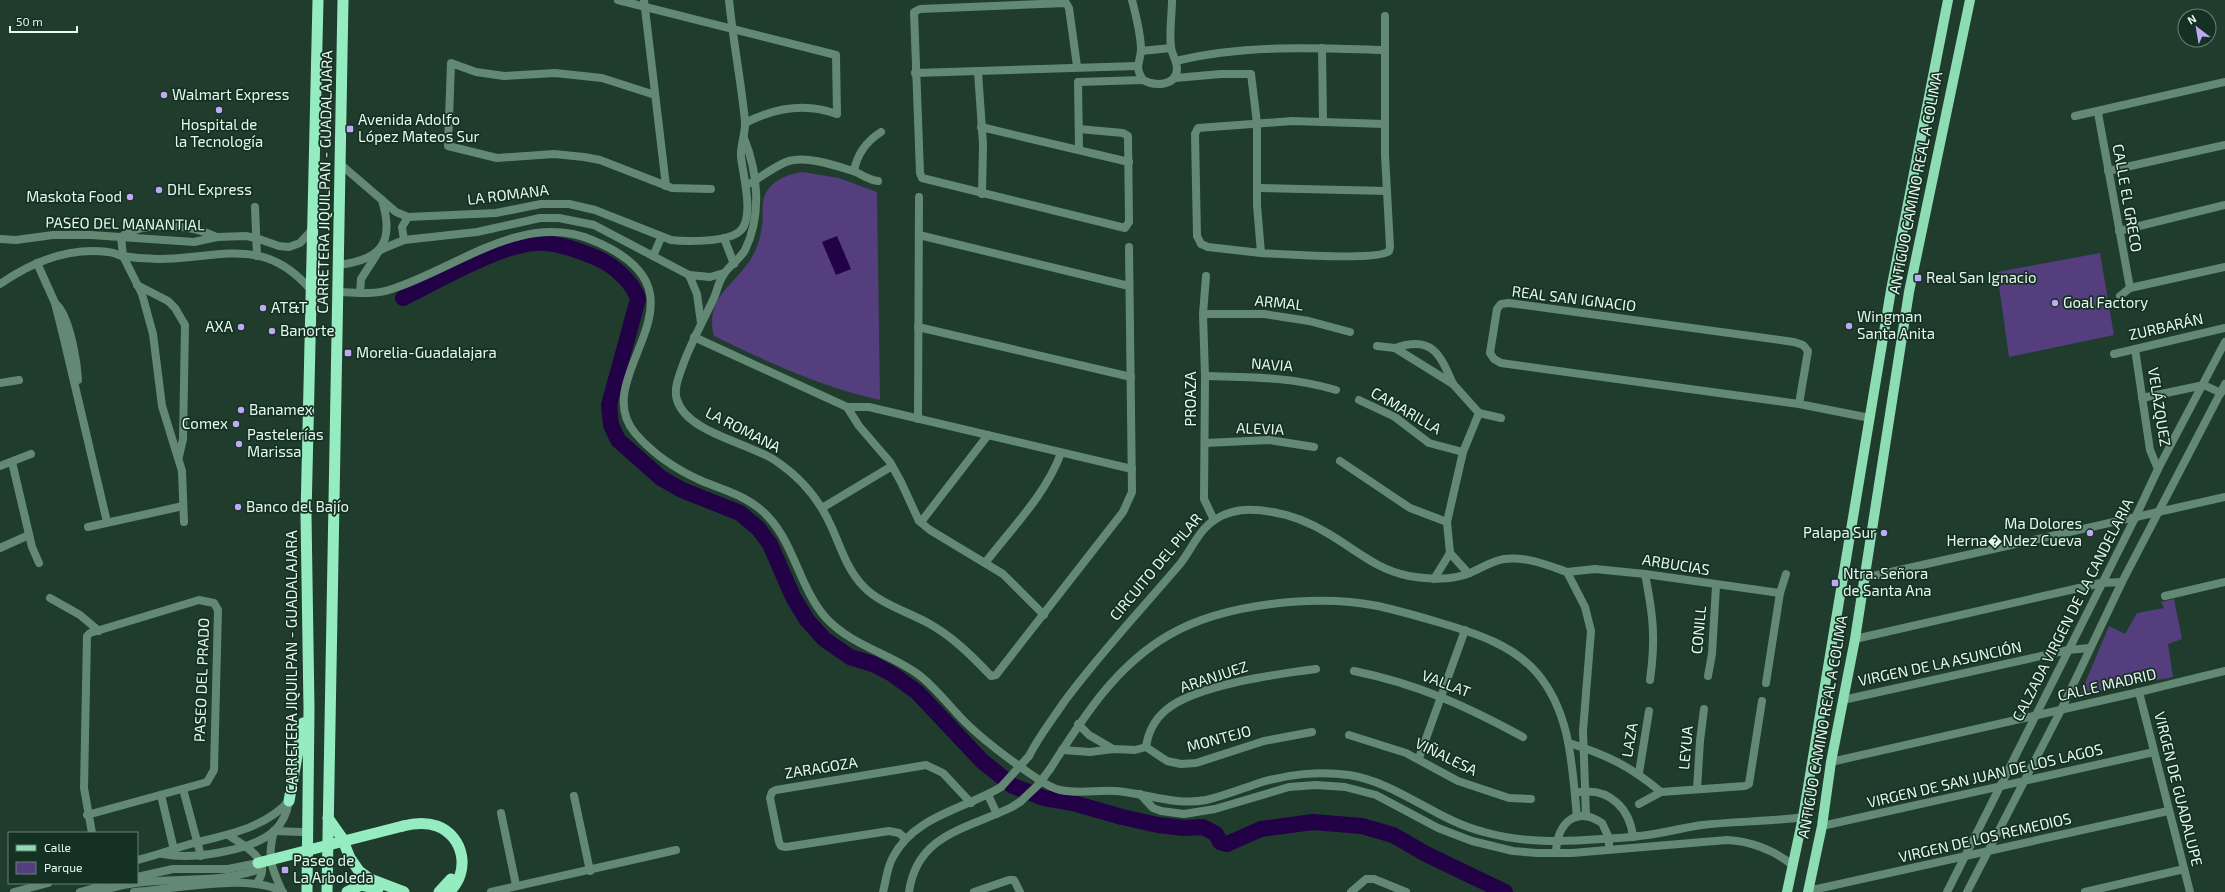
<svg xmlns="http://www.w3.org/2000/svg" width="2225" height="892" font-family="'Exo 2',sans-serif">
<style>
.green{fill:#543e7d}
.water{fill:#220146}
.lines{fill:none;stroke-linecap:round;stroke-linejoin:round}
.river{stroke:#220146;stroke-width:16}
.minor{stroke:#638974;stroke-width:8}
.tertiary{stroke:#638974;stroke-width:8}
.primary{stroke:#8ddcb3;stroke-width:10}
.trunk{stroke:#95ecc0;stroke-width:11}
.minor-bridge{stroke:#638974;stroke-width:8}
.trunk-bridge{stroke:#95ecc0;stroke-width:11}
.poi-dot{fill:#bfa9f4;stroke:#153123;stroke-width:1.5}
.labels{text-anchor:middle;stroke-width:3.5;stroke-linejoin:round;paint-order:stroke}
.poi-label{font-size:15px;fill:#e7f8ee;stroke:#153123;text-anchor:start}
.street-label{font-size:15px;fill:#e7f8ee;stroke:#153123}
</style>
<rect width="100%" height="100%" fill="#1f3c2d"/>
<g class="green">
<path d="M803,172L839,178L877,192L880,400C822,387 767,362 714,336C703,295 740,283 754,253C758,246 761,234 762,226C764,215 760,201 767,191C776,178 789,174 803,172Z"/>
<polygon points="2100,253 2114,335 2009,357 1997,272"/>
<polygon points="2174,599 2182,639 2168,644 2173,677 2080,695 2109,626 2125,634 2137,613 2164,608 2161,602"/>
</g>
<polygon class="water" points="837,236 851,269 836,275 822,242"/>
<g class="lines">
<path class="river" d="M403,298C437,281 498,246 534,243C555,241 581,251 599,259C614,266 633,282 638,299L609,405L611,425L618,440L661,478L682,490L740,513L758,528L770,544L793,597L807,620L824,639L850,657L873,664L892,674L917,692L982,761L1013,786L1044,798L1073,803L1122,817L1158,825L1184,828L1203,827L1216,834L1220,842L1227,844L1261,829L1313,822L1362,826L1393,835L1426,854L1505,892"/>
<g class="minor">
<path d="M618,0L836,55L837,114C805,102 774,108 745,123"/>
<polyline points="644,0 666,186"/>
<path d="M1132,0C1136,16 1141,34 1141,50C1140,64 1134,66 1143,80C1154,86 1176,87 1177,69C1177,61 1172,55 1171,47C1169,32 1172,15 1172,0"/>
<polyline points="1322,48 1323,122"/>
<polyline points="1141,51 1171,48"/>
<path d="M1176,61C1244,44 1316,48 1385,50"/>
<polyline points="1077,66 1069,8 1066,3 920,9 914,12 920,173 922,178 1125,228 1129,222 1128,136 1123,133 1079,129"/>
<polyline points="978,72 983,144 982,194"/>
<polyline points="915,73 1137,66"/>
<path d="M1175,78L1221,74H1251L1257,123V205L1261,253C1280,254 1380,261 1389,251L1390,247L1385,155V16"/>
<polyline points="655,95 602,78 555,73 504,76 476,72 451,63 448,146 497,158 554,154 584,157 600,160 672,188 711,189"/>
<polyline points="2098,113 2130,288"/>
<polyline points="2075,116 2225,82"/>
<polyline points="981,127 1129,162"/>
<path d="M744,138C758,173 762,215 745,250C740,259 730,265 724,274C718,282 717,292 713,300C703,321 692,341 684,362C680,374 673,388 677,400C687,433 750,443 776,461C800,477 819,499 831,526C841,547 846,568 863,586C880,604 906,611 928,623C952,636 972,656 991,676L996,675L1123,512L1132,492L1129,247"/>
<polyline points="1079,149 1078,82 1143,80"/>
<path d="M339,163L396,212L408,217L496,213L541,204H569L595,210L671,240C686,242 729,242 740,231C755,218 743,175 741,157C740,145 746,133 745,121C741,81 733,40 729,0"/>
<path d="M854,171C857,154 867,141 881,132"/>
<polyline points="2108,171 2225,145"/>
<path d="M751,183C762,176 774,167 786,162C805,155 834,165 853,171C862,174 868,180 878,181"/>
<polyline points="1258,188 1387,191"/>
<polyline points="255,207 257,256"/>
<polyline points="2119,231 2225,205"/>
<polyline points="919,235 1129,286"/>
<polyline points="724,238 734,264"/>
<polyline points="0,239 16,240 53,235 91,235 194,242 217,237 246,236 256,238 279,246 289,247 300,243 312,230"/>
<polyline points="404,240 402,227 408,217"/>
<polyline points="1261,253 1208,247 1201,244 1197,236 1195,134 1198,128 1292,121 1385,124"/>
<polyline points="653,256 661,238"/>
<polyline points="37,263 55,303 63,335 107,522"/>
<path d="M338,265C381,260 395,243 382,200"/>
<polyline points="689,275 697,294 701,323"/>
<polyline points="1206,276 1203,314 1205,376 1204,499 1214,520"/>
<path d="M0,284C32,262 69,247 108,252C113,252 118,255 122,256C134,258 147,259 159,259C219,259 263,234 311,290"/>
<polyline points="137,285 168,301 175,308 185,325 183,439 179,456"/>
<polyline points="360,293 361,279 379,251 387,247 404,240 477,232 540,218 559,218 594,225 689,275 710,277 724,273"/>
<polyline points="2120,296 2130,288 2225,267"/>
<path d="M57,305C70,318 77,362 78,380"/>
<polyline points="1203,314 1264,314 1309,321 1350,332"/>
<polyline points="918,327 1131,377"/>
<polyline points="694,337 847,407 859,426 890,462 901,482 919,521 930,530 1003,574 1044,615"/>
<polyline points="1377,346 1395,348 1453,384 1479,413 1501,418"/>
<path d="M1395,348C1432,335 1440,354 1453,384"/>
<polyline points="2135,349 2150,450 2158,469"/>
<polyline points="2114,354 2225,328"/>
<path d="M1205,376C1250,377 1293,377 1336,390"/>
<polyline points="0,383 19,380"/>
<polyline points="2142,398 2204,385 2221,393"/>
<polyline points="1359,400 1395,417 1429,443 1463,452"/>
<polyline points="1799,404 1808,351 1803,345 1794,342 1509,303 1501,304 1497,309 1490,353 1494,359 1501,363 1799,404 1870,418"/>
<polyline points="847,407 869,407 1132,469"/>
<polyline points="918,419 919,197"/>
<polyline points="1205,443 1269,440 1314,447"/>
<polyline points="1340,461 1410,508 1447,522"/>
<polyline points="12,462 32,547 39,563"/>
<polyline points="0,466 31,454"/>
<polyline points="822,508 892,466"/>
<path d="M184,522L182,471L162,406L153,334L142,294L123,256L121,237C145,220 192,225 217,237"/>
<polyline points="921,522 988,435"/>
<polyline points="88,527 183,506"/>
<polyline points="0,548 29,535"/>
<polyline points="1450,553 1468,573"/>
<path d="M985,563C1012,528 1046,494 1061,453"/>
<polyline points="1567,572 1595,569 1645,574 1780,593"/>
<path d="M1645,574C1653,615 1656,638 1650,680"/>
<polyline points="1864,578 2225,497"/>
<polyline points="1434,579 1450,553 1447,522 1463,452 1479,413"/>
<polyline points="2165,596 2225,582"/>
<polyline points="50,598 80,615 99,631"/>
<polyline points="1855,639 2101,583 2122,582"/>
<path d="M1354,671C1418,684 1466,706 1523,737"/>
<polyline points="1708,676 1712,654 1716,586"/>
<polyline points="1766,683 1780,593 1786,574"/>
<polyline points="2139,692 2190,892"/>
<polyline points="1843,700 2068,650 2090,648"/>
<polyline points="1078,724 1089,735 1113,749"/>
<polyline points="1349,735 1406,753 1458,781 1509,798 1531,799"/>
<path d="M1569,743C1607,755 1630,766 1661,792"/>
<path d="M1146,747C1148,733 1154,720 1166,710C1195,685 1277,674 1316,669"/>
<polyline points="1062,750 1090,752 1113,749 1135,750 1146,747 1167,761 1181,764 1196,763 1264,741 1312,732"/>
<path d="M1029,756C1039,736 1052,720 1064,702C1100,653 1141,610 1180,564C1192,549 1199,529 1216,519C1233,508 1252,508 1272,512C1292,515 1311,523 1329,534C1356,550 1377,570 1409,576C1429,579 1450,581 1470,573C1481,568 1492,561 1504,559C1525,556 1547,565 1567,572L1585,607L1591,631L1583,731L1586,816"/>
<polyline points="1419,758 1465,630"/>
<polyline points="1831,762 2139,692 2225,671"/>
<path d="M1050,769C1083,718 1115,666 1169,635C1224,603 1317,594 1378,606C1400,611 1421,617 1441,623C1475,633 1513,645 1537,673C1571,713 1572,766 1577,817"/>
<polyline points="1639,773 1649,711"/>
<polyline points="183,789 201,856"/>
<polyline points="1697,789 1700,741 1704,709"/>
<path d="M1580,792C1610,788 1630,809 1633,837"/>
<polyline points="161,795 175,854"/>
<polyline points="988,795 997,814"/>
<polyline points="574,796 590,871"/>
<polyline points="1639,804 1661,792 1745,786 1749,784 1762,701"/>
<polyline points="501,813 516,885"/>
<polyline points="87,815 200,784 207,782 214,770 218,610 214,603 199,600 90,633 87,636 84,788 92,833"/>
<polyline points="1822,826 2154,752"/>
<path d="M274,831C267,857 271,867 282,891"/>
<polyline points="274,831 302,832"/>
<path d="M228,835C245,846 275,861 256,884"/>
<polyline points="906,839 899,833 889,831 786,847 781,846 779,842 770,798 772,792 776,790 926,765 943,773 971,803"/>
<path d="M1556,853C1557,824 1575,805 1602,823L1609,838V849"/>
<path d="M163,854C191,860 252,851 274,831C283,823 287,813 289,801"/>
<path d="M137,860C154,856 170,850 187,845C223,835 263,830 289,801"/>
<polyline points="137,877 173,869 228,869 258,863"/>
<polyline points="1808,891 2168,811"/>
<polyline points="14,892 48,883"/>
<polyline points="80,892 105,885"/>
<path d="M99,892C151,872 209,888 260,869"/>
<path d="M134,892C173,889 250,873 283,892"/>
<polyline points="491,892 676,850"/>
<path d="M883,892C886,881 887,867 893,857C914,816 965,809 1001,787"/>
<path d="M909,892C917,834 967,829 1012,807L1020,802"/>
<polyline points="974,892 1009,880 1014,880 1020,892"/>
<polyline points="1351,892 1366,879 1374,879 1406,892"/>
<polyline points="1947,892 2135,518 2158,469 2225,342"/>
<polyline points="1967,892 2061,710 2122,582 2225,384"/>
<polyline points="2085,892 2184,869"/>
</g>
<g class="tertiary">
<path d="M337,292C356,293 375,295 392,289C456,269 522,211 592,240C724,294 585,374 635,433C653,454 677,470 702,481C722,489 743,495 760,509C794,537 797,585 826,618C852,646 889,653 919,675C936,688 949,706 964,721C984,741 1006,757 1029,773C1040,780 1047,787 1060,790C1078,794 1097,790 1115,791C1146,793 1175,806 1206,800C1224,796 1241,789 1259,783C1287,774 1320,771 1349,775C1399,783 1435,820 1484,832C1523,843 1562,842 1602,839C1615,838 1627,838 1639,836C1660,834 1681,828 1702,825C1736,821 1770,822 1803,817"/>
<path d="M1140,794L1153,808L1161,811L1184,814L1215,809L1289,787L1316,785L1345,787L1376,795L1438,828L1472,841L1513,851L1537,853H1572L1727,840C1749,841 1775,850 1792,865"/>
</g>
<g class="primary">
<polyline points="1787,892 1803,817 1891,290 1948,0"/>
<polyline points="1808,892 1822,826 1831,762 1855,639 1909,292 1970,0"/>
</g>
<g class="trunk">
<polyline points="289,801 303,723"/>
<polyline points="328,818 342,838 350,858 359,871 370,879 404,892"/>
<path d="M403,826C415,823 425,822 437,826C464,836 471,872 449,892"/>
<polyline points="307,892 309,708 306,515 318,0"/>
<polyline points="327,892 343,0"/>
<polyline points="347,892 361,885 378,889"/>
<polyline points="439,892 451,879"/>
</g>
<g class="minor-bridge">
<polyline points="1001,787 1029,756"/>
<polyline points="1020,802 1038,785 1050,769"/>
</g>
<polyline class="trunk-bridge" points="258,863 403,826"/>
</g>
<g class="poi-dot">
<circle cx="164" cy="95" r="4"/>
<circle cx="219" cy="110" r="4"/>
<rect x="346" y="125" width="8" height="8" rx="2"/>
<circle cx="159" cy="190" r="4"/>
<circle cx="130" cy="197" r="4"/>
<rect x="1914" y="274" width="8" height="8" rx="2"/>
<circle cx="2055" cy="303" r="4"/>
<circle cx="263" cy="308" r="4"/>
<circle cx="1849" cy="326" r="4"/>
<circle cx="241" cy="327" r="4"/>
<circle cx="272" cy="331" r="4"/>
<rect x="344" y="349" width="8" height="8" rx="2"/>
<circle cx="241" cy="410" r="4"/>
<circle cx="236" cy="424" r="4"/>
<circle cx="239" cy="444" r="4"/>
<circle cx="238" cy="507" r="4"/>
<circle cx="1884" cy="533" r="4"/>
<circle cx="2090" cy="533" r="4"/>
<rect x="1831" y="579" width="8" height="8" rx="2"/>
<rect x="281" y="866" width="8" height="8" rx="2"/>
</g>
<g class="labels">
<g class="poi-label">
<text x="172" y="100">Walmart Express</text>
<text x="358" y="125">Avenida Adolfo<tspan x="358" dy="17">López Mateos Sur</tspan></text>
<text x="219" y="130" text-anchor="middle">Hospital de<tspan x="219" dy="17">la Tecnología</tspan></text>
<text x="167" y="195">DHL Express</text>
<text x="122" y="202" text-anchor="end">Maskota Food</text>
<text x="1926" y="283">Real San Ignacio</text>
<text x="2063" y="308">Goal Factory</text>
<text x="271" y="313">AT&amp;T</text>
<text x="1857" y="322">Wingman<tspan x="1857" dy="17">Santa Anita</tspan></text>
<text x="233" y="332" text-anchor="end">AXA</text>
<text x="280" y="336">Banorte</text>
<text x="356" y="358">Morelia-Guadalajara</text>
<text x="249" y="415">Banamex</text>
<text x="228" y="429" text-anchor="end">Comex</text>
<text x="247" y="440">Pastelerías<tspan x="247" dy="17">Marissa</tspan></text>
<text x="246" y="512">Banco del Bajío</text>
<text x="2082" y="529" text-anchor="end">Ma Dolores<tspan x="2082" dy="17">Herna�Ndez Cueva</tspan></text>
<text x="1876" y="538" text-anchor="end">Palapa Sur</text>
<text x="1843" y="579">Ntra. Señora<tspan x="1843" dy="17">de Santa Ana</tspan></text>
<text x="293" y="866">Paseo de<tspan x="293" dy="17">La Arboleda</tspan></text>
</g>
<g class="street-label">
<text transform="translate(325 182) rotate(-89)" y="5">CARRETERA JIQUILPAN - GUADALAJARA</text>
<text transform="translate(1916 183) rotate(-79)" y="5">ANTIGUO CAMINO REAL A COLIMA</text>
<text transform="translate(508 195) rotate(-7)" y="5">LA ROMANA</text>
<text transform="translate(2127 198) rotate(80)" y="5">CALLE EL GRECO</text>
<text transform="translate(125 224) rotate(1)" y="5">PASEO DEL MANANTIAL</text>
<text transform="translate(1574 299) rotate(7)" y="5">REAL SAN IGNACIO</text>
<text transform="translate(1279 303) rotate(6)" y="5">ARMAL</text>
<text transform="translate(2166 327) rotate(-13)" y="5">ZURBARÁN</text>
<text transform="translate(1272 365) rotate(4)" y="5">NAVIA</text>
<text transform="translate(1191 399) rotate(-90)" y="5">PROAZA</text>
<text transform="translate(2159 407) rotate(81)" y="5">VELÁZQUEZ</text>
<text transform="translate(1406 411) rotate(30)" y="5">CAMARILLA</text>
<text transform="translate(1260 429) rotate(2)" y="5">ALEVIA</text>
<text transform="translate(743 430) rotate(27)" y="5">LA ROMANA</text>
<text transform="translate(1676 565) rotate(9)" y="5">ARBUCIAS</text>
<text transform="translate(1156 567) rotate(-50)" y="5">CIRCUITO DEL PILAR</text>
<text transform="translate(2073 610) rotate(-63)" y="5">CALZADA VIRGEN DE LA CANDELARIA</text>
<text transform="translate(1699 630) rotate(-85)" y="5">CONILL</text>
<text transform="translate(292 662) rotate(-90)" y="5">CARRETERA JIQUILPAN - GUADALAJARA</text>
<text transform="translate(1940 664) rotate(-12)" y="5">VIRGEN DE LA ASUNCIÓN</text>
<text transform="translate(1214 677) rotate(-18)" y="5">ARANJUEZ</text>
<text transform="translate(202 680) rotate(-88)" y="5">PASEO DEL PRADO</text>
<text transform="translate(1446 684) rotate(21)" y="5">VALLAT</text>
<text transform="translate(2107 685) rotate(-13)" y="5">CALLE MADRID</text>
<text transform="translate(1823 727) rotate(-80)" y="5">ANTIGUO CAMINO REAL A COLIMA</text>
<text transform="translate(1219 739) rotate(-15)" y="5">MONTEJO</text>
<text transform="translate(1630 740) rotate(-80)" y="5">LAZA</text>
<text transform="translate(1686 748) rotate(-85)" y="5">LEYUA</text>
<text transform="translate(1446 757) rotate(26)" y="5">VIÑALESA</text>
<text transform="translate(821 768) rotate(-9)" y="5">ZARAGOZA</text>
<text transform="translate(1985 776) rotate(-13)" y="5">VIRGEN DE SAN JUAN DE LOS LAGOS</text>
<text transform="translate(2178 789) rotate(76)" y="5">VIRGEN DE GUADALUPE</text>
<text transform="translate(1985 838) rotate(-13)" y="5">VIRGEN DE LOS REMEDIOS</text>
</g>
</g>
<rect x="8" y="832" width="130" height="52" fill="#153123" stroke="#698174"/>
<rect x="16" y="845" width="20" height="6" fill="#8ddcb3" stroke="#698174"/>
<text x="44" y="852" font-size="12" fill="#e7f8ee">Calle</text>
<rect x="16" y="862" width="20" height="12" fill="#543e7d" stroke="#698174"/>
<text x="44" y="872" font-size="12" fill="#e7f8ee">Parque</text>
<g transform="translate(2197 28) rotate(329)"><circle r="19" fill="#153123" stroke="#698174"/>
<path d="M0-3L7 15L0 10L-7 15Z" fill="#bfa9f4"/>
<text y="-6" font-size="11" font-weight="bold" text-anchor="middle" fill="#e7f8ee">N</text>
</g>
<path d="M10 26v6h67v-6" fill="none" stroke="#e7f8ee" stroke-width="2"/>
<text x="16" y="26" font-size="12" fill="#e7f8ee" stroke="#153123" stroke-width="3" paint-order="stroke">50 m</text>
</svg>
